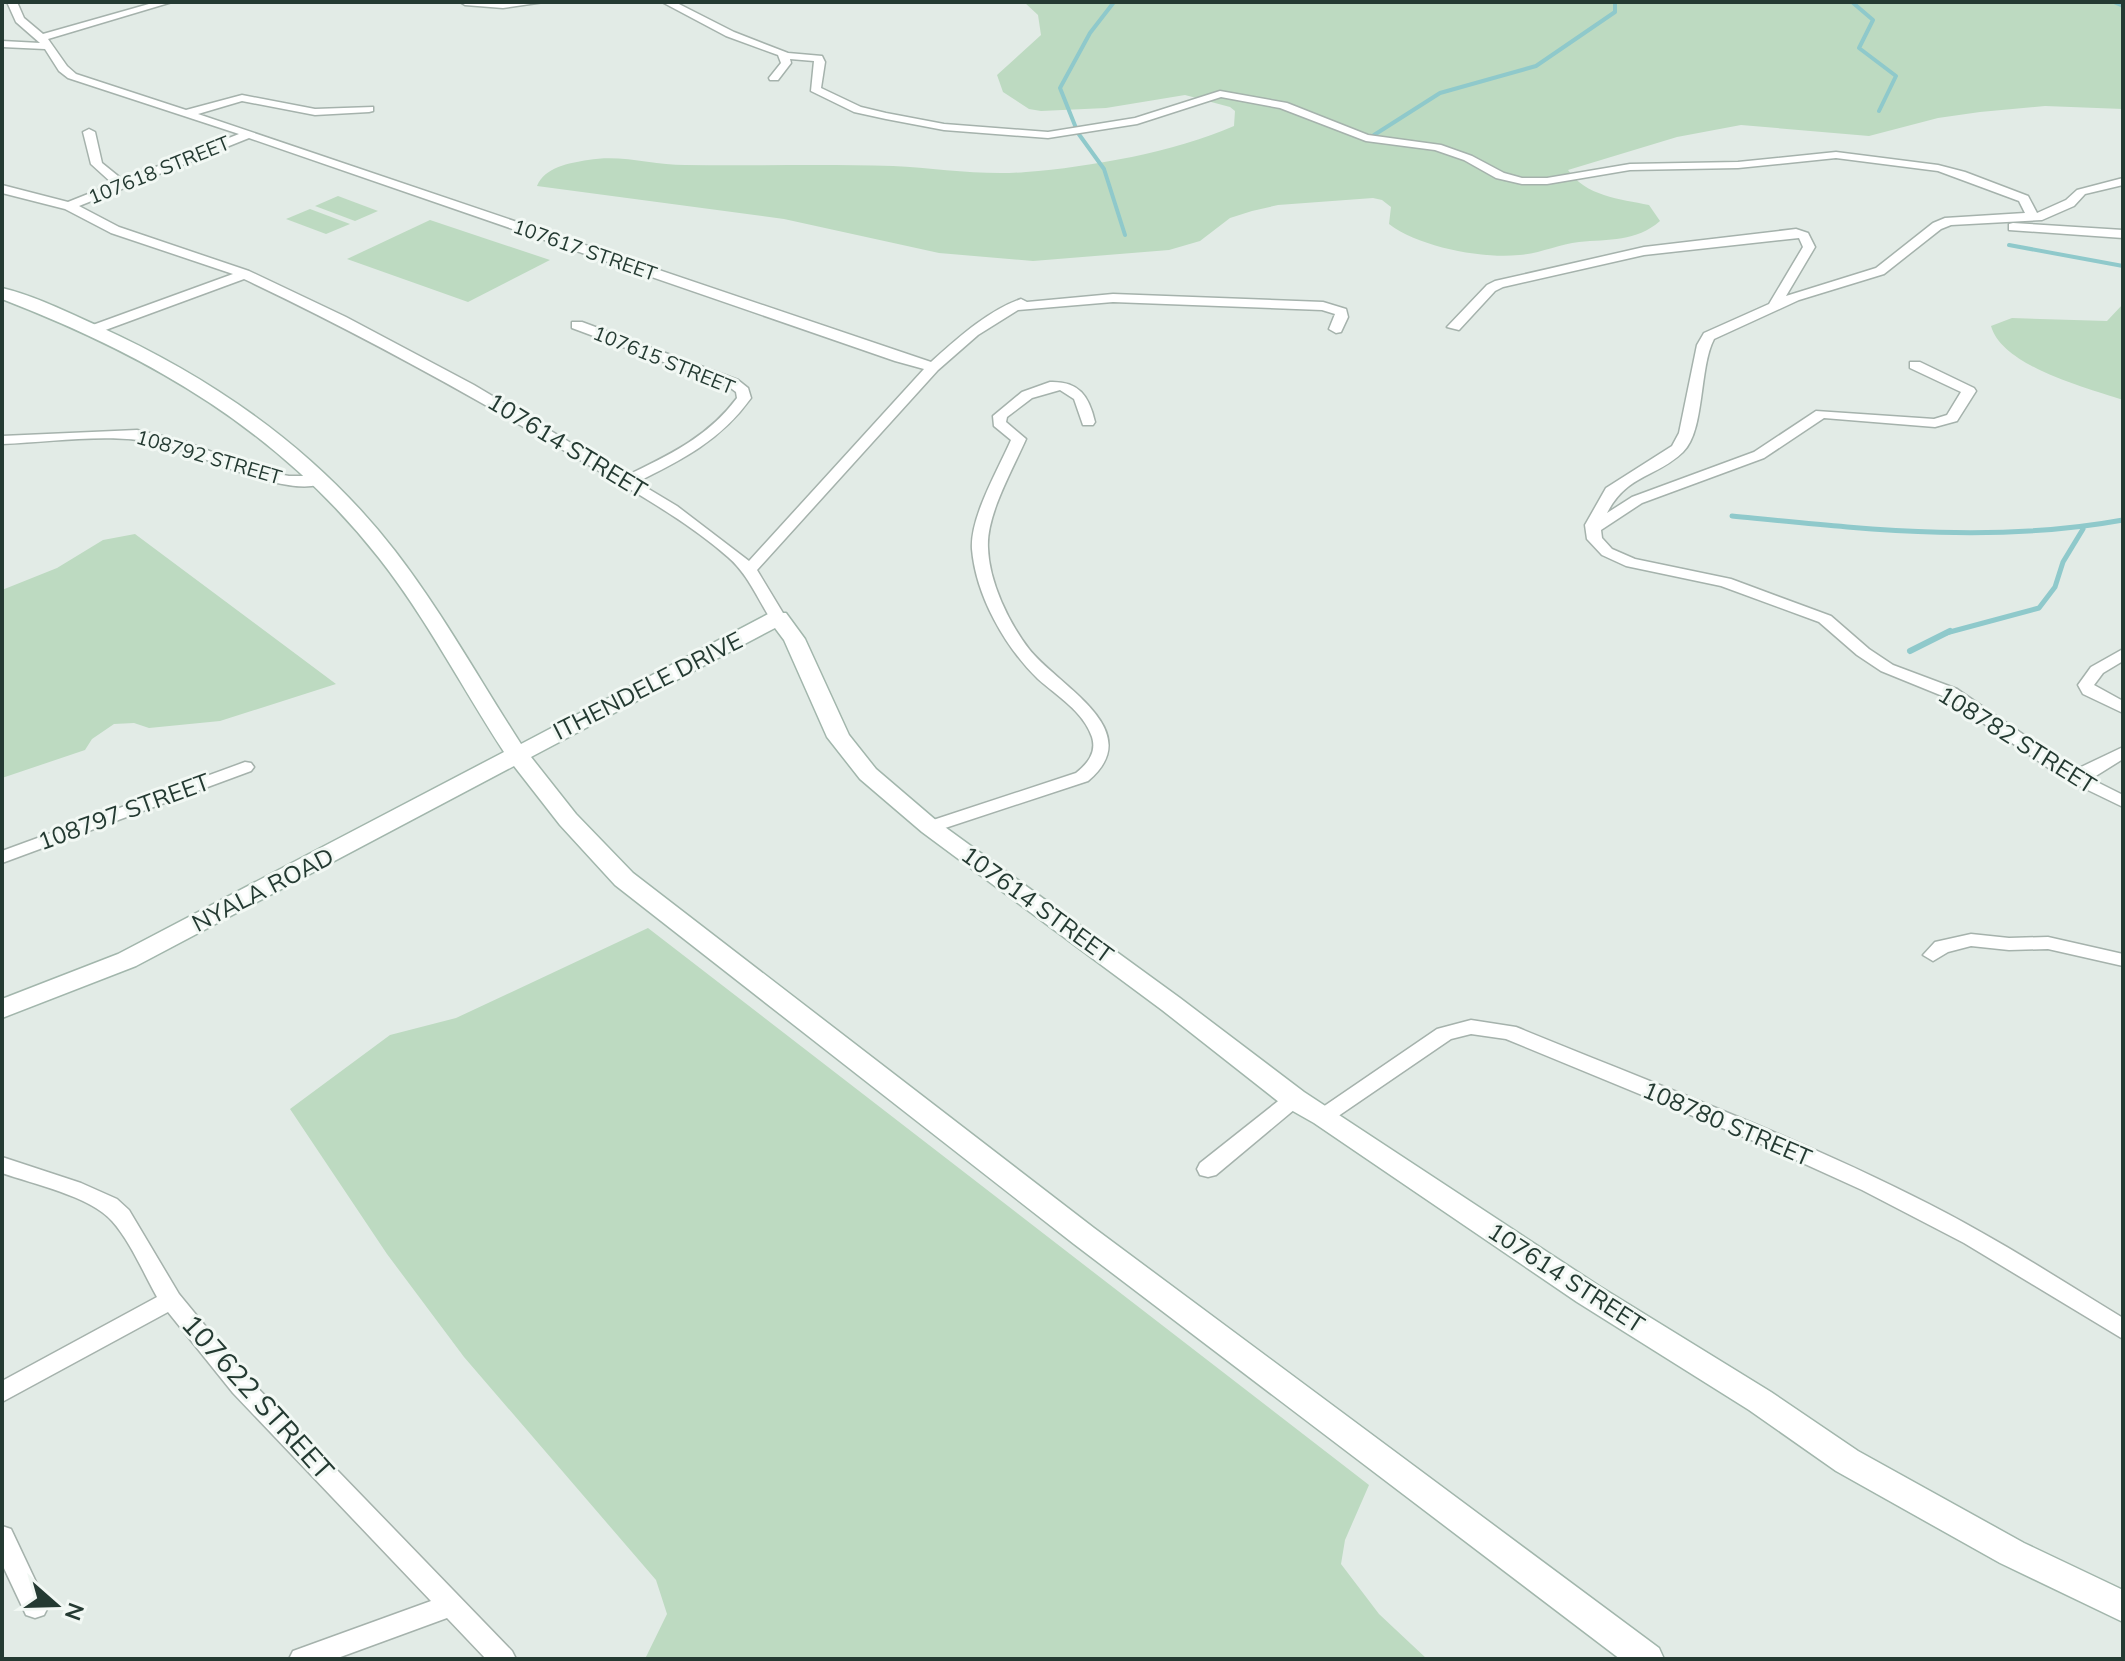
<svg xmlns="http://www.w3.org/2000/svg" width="2125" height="1661" font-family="Mulish,sans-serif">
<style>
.green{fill:#bddac1}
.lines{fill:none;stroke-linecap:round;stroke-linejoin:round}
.stream-far2{stroke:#8fc9cb;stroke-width:4}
.stream-far1{stroke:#8fc9cb;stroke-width:5}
.stream{stroke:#8fc9cb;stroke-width:6}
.street-casing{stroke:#a5b2ac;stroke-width:3}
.secondary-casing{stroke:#a2b6ac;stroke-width:3}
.street{fill:#fff;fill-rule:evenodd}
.secondary{fill:#fff;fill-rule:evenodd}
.labels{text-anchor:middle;stroke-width:6;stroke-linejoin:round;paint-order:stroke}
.far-street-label{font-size:20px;fill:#243a32;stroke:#f2f8f4}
.street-label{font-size:24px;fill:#243a32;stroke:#f2f8f4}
.near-street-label{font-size:28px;fill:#243a32;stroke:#f2f8f4}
</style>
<rect width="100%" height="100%" fill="#e2ebe6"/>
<g class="green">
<path d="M1024,2H2123V109L2045,106L1980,112L1938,118L1869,136L1741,125L1677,137L1568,170C1585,196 1620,199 1649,205L1660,221C1636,242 1609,239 1579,242C1559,244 1539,254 1519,255C1482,259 1419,247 1389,224L1391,207L1382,200L1373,198L1278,205L1252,211L1230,218L1200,241L1169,250L1033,261L939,253L784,219L537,186C545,167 569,163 588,160C621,154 653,165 685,165C754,166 824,164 893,166C937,168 982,176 1026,172C1091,167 1174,152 1234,126L1235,111L1230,107L1185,95L1106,108L1041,111L1029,109L1003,92L997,75L1041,35L1038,15Z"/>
<polygon points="338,196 378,211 355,221 315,206"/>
<polygon points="310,209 350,224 326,234 286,219"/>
<polygon points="430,220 550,260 468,302 347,259"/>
<path d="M2123,304V400C2086,388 2002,366 1991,326L2012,318L2107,321Z"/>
<polygon points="135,534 336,684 220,721 149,728 134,723 114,724 92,739 85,750 2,778 2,590 57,568 103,540"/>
<polygon points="648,928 1369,1485 1345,1540 1341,1564 1379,1614 1427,1659 645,1659 667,1614 656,1580 464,1357 387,1254 290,1109 390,1035 456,1018"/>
</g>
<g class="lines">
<g class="stream-far2">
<polyline points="1114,2 1090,33 1060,88 1078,133 1104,169 1125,235"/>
<polyline points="1852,2 1873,20 1859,48 1896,76 1879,111"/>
<polyline points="2114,2 2123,6"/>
<polyline points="1374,135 1440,93 1536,66 1615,12 1615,2"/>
<polyline points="2009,245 2123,266"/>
</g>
<g class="stream-far1">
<path d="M1732,516C1864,529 1992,544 2123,520"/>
<polyline points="1946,633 2039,608 2055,587 2063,562 2083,529"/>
</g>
<polyline class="stream" points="1910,651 1950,631"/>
<g class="street-casing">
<g id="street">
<path d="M7,2H17L24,18L43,34L156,2H172L48,39L67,66L76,74L186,110L242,95L315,109L373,107V111L369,112L315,115L242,101L198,114L931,362C957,339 987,311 1021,299L1027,302L1113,294L1323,302L1346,309L1348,317L1341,332L1336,333L1329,329L1335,314L1322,310L1113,302L1018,310L978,335L938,370L757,570L786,618L778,623L772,621C758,600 748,574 728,557C682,517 627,488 575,457C467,393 358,333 244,279L100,332H90V326L233,274L111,233L65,209L2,193V185L68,202L113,184L91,164L83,132L89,129L95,132L102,163L123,180L239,134L68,78L59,71L45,49L2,47V41L40,43L16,22ZM249,138L895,361L924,369L749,561L677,506L637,482C682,460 721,440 751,398L748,388L738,380L582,322H572V328L728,386L736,392L737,398C708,437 669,455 626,476L474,385L346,317L249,271L119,227L79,206Z"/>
<polygon points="460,2 544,2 503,8 465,5"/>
<path d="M662,2H675L734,32L788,53L822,56L825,62L821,88L861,107L886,113L944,124L1048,132L1135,118L1220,91L1287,103L1368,135L1441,145L1472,156L1504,173L1522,178H1547L1630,164L1738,162L1836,152L1938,165L1965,172L2028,196L2037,213L2066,200L2077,190L2123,178V185L2085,194L2074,206L2042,220L1951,225L1941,229L1884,274L1799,300L1714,339C1699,367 1705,431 1683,452C1656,478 1627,474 1607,513L1632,497L1754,452L1816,411L1934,419L1947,415L1961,392L1910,368V362H1920L1974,388L1976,391L1957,421L1935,427L1824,418L1764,458L1642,503L1601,530L1602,538L1612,549L1635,559L1731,579L1831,616L1869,649L1893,665L1957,689L2078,772L2081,767L2123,747V759L2091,779L2123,795V807L2063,778L1945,697L1881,671L1857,655L1819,622L1721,586L1626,566L1602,555L1587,539L1585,525L1606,488L1672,446L1679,433L1697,345L1704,333L1769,304L1803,247L1799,238L1644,255L1503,287L1495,291L1459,330L1447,327L1487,285L1495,281L1644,247L1796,229L1808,233L1815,247L1786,296L1876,268L1933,223L1945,218L2025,213L2019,201L1938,171L1836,158L1738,168L1630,170L1547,184H1522L1496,178L1464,160L1435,150L1366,141L1280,108L1221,97L1137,124L1048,138L944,130L886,119L854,112L811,91L814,61L790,59L791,63L778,80H770L769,78L781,63L778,55L726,36Z"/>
<polygon points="2013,223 2123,230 2123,238 2009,230 2009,224"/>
<path d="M1050,382C1079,381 1089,396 1095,422L1093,425H1083L1074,399L1060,390L1032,398L1007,417L1006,422L1026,439C1013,469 986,515 988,548C989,582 1009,623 1029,649C1058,686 1149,730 1088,781L936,831H924L921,827L924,823L1076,773C1087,764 1097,753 1092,737C1083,711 1057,696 1038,679C1005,647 976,596 972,549C970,517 998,470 1011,440L994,426L993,416L1022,392Z"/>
<path d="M137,430L183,441L262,471L289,476H321L328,480C300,503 206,458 175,448C121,430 58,442 2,444V436Z"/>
<polygon points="2123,649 2123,661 2103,673 2094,685 2123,701 2123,713 2083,694 2078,685 2091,667"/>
<polygon points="245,762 251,763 254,767 251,771 2,863 2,851"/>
<polygon points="1971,934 2009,938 2048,937 2123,954 2123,966 2048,949 2009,950 1971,946 1948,952 1933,961 1923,955 1935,942"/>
<path d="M1471,1020L1516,1027C1655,1084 1796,1136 1929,1204C1996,1238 2059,1279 2123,1318V1339L1964,1243L1862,1190L1761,1144L1506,1039L1471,1034L1451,1039L1331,1121H1317L1314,1116L1317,1111L1437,1029Z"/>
<polygon points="1294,1092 1301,1094 1304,1099 1301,1104 1216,1175 1208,1177 1200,1175 1197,1169 1200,1163 1287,1094"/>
<path d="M2,1157L81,1183L117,1199L129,1210L179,1294L249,1379L512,1651L516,1659H486L447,1618L335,1659H289L293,1651L431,1601L233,1393L168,1312L2,1402V1381L157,1297C143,1272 130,1241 112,1221C90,1196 33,1184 2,1173Z"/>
<polygon points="2,1526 11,1529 44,1599 48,1607 44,1615 35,1618 26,1615 2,1564"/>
</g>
</g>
<g class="secondary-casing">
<path id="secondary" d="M2,288C35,296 67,312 98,326C213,378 317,450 395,551C442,612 479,679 521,744L770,613H786L805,639L849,735L876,769L938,822L1180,998L1304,1092L1599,1286L1771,1392L1858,1451L2024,1543L2123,1590V1622L2000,1563L1836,1471L1749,1410L1577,1302L1314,1123L1284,1106L1162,1010L922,832L860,779L827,737L784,640L775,628L531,757L576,814L633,873L1094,1228L1659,1648L1664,1659H1620L1074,1244L615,885L560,825L514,766L136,966L2,1018V999L118,954L504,752C462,688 427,619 379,558C278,430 152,357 2,299Z"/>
</g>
<use href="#street" class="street"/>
<use href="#secondary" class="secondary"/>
</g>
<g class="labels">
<g class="far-street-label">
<text transform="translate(159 170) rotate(-22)" y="7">107618 STREET</text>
<text transform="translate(585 250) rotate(19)" y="7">107617 STREET</text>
<text transform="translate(664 360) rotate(22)" y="7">107615 STREET</text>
<text transform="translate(209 457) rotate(16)" y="7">108792 STREET</text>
</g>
<g class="street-label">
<text transform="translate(567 446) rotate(31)" y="8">107614 STREET</text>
<text transform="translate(648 686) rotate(-27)" y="8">ITHENDELE DRIVE</text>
<text transform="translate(2017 740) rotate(32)" y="8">108782 STREET</text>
<text transform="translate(124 812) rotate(-20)" y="8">108797 STREET</text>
<text transform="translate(263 890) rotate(-27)" y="8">NYALA ROAD</text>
<text transform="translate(1037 905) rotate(36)" y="8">107614 STREET</text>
<text transform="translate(1727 1124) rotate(23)" y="8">108780 STREET</text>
<text transform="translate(1566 1278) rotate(33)" y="8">107614 STREET</text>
</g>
<g class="near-street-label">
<text transform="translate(258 1397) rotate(48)" y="10">107622 STREET</text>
</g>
</g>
<rect width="2125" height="1661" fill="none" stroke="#243a32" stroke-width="8"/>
<g transform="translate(56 1605) rotate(110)" stroke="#f2f8f4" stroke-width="6" paint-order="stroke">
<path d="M0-6L14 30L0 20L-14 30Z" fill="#243a32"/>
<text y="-12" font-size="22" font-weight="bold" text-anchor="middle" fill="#243a32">N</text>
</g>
</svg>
